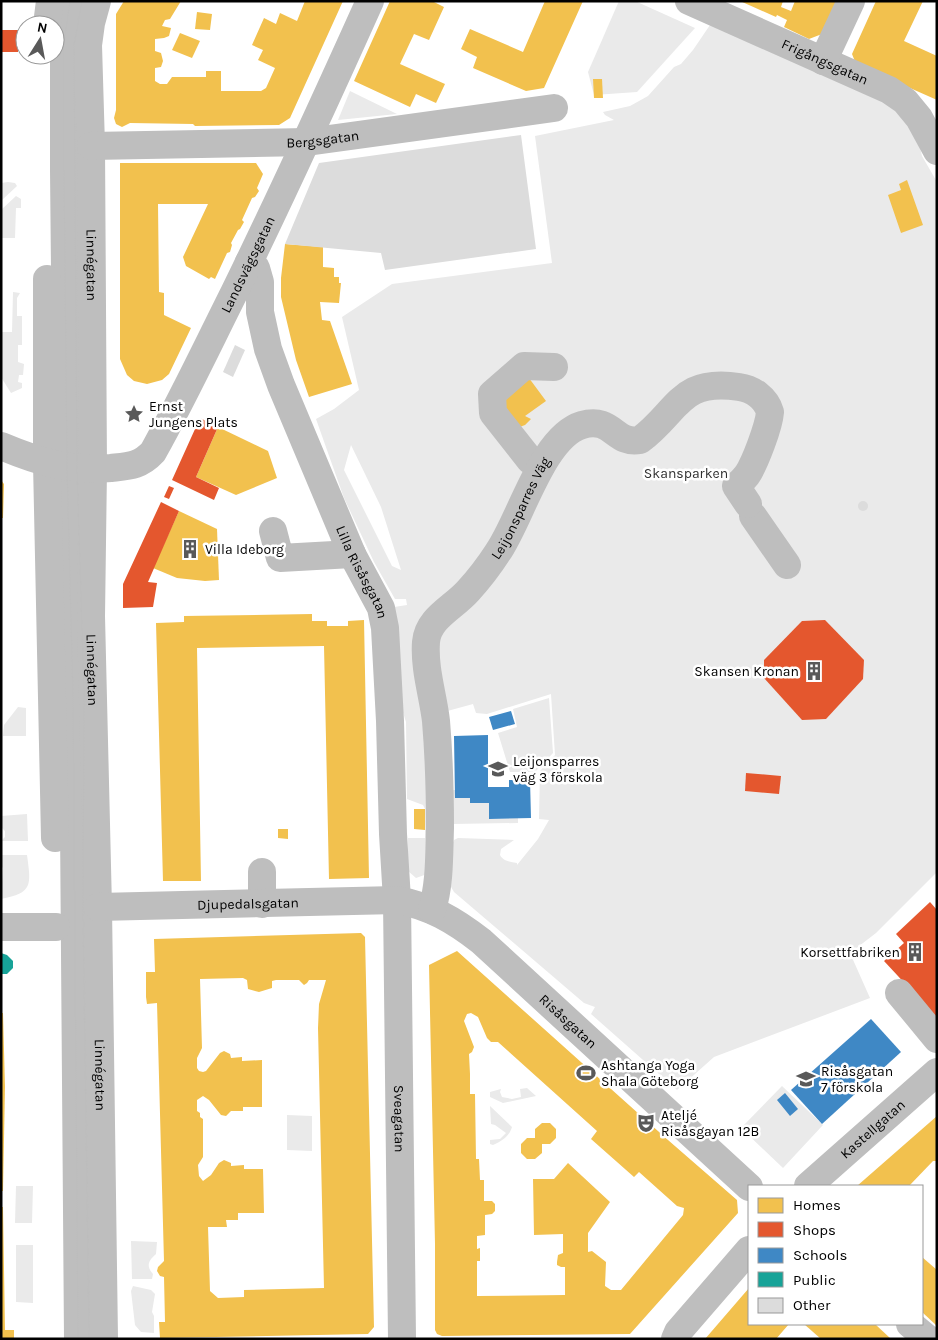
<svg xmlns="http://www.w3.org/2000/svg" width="938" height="1340" font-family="Karla,sans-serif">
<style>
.green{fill:#eaeaea;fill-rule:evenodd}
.homes{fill:#f2c14e;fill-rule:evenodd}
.shops{fill:#e4572e}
.schools{fill:#3f88c5}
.public{fill:#17a398}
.building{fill:#dcdcdc}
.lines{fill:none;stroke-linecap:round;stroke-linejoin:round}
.minor{stroke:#bebebe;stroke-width:28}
.tram{stroke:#bdbdbd;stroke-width:1}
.labels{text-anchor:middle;stroke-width:5;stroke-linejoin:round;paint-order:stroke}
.street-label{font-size:14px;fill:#000;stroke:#fff}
.poi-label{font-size:14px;fill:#000;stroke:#fff;text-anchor:start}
.park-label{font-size:14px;fill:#2f2f2f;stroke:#fff}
</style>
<rect width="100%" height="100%" fill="#fff"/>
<g class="green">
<polygon points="619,1 635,1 695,28 637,92 594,95 588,72"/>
<path d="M710,25L900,109L914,121L922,156L937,182V872L876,933L850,953L870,998L714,1057L677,1090L591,1014L595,1007L584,1003L454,892L447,880L450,849L454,840L458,838L514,840L501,849L500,855C503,861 510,862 517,863V865L538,839L549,820L539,819L540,771L555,755L551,694L487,714L476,713L473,704L429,716L430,873L416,878L408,871V838H425V809L423,805L407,799L406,722L401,706L394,607L407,605L406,599H395L374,562L344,498L316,419L334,409L359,390L342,317L392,284L552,263L535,136L614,120L605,115L603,112L630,106L648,96L674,67L681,64L693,50ZM351,445L381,507L401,570L392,566L344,470Z"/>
<polygon points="350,91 397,114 338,120"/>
<polygon points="8,182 15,183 17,186 1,201 1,183"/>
<polygon points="16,196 21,199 21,208 16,208 15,238 1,238 1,210"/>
<polygon points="13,292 20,293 17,298 17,316 22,316 22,345 18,345 18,362 24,364 23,375 19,375 18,382 22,383 22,388 11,393 1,377 1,332 12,332"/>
<polygon points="549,698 553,753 535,772 510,772 498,733 517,727 513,709"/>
<polygon points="18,707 26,708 26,736 3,736 4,725"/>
<polygon points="451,790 455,790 455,798 470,798 470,803 489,803 489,819 518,818 518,823 452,824"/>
<polygon points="27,814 28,841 1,841 5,837 5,831 2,828 1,816"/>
<path d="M1,855H27C31,885 33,893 1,899L3,868L1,866Z"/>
<polygon points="782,1086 823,1125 783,1168 741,1128"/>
<polygon points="527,1088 536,1096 503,1103 490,1097 490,1092 501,1089 500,1092 502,1097 512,1099 521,1097 520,1089"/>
<path d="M490,1106L512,1127C509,1137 502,1141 493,1145L490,1144V1140L500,1139L506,1133L495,1125L491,1124Z"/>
<polygon points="287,1115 312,1116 312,1151 287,1150"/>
<polygon points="16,1186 33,1186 32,1223 15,1223"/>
<path d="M131,1241L157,1242L156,1254C148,1261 146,1266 153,1274L152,1279H132Z"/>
<polygon points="16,1245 33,1245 33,1303 16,1302"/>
<polygon points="133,1286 151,1290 155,1294 152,1312 154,1316 154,1333 141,1332 135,1325 131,1291"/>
</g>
<g class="homes">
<polygon points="124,1 181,1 170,19 165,20 162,26 171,28 169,36 164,38 155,39 155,51 161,53 163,61 161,67 155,68 155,81 160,84 167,84 172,77 206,77 206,71 221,71 221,91 261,91 266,88 275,68 258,60 263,50 252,45 264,18 276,24 280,13 297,21 305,1 343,1 290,118 279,125 195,126 193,124 130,123 122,127 116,124 114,118 116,110 116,14"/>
<polygon points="390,1 432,1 444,7 429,40 414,34 400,64 445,84 436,103 416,94 410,107 354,81"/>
<polygon points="545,1 583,1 544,88 526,91 473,68 477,57 461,49 470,29 523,52"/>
<polygon points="740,1 783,1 781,7 791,11 795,1 837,1 822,34 809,39 784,27 787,20 777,15 776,17"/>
<polygon points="876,1 923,1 904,41 937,56 937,100 856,64 852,54"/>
<polygon points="197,12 212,14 210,30 195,29"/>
<polygon points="180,33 200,41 192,58 172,50"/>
<polygon points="593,79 602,79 603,98 594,98"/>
<polygon points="120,163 256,163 263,174 257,188 259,191 255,197 252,198 242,220 244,222 240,229 238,230 231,243 232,245 230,252 227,253 215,279 211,277 209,279 186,266 183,257 208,204 158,204 159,292 164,293 164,315 191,328 169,374 162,380 147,384 134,381 127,375 120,359"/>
<polygon points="907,180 923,225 901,233 888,195 901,190 899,184"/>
<polygon points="285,244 323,247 323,267 334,268 334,277 339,277 339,283 341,283 339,303 320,302 322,320 330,321 352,384 309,397 296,360 281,297 281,278"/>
<polygon points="526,374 546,401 525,416 531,419 525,425 517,428 496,396"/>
<polygon points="218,427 268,451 277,478 236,495 196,477"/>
<polygon points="1,480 4,484 3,518 1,518"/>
<polygon points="179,511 217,529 219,580 205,581 177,578 153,568"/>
<polygon points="312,614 312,621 327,621 327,626 348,626 348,621 364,620 369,878 329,879 324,646 197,648 201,881 163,881 156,623 184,622 184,616"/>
<polygon points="414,809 425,809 425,830 414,829"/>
<polygon points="278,829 288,829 288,839 278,838"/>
<path d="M361,933L365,937L374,1327L368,1334L160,1338L159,1322H165L164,1277L160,1276L157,1271L158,1267L164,1261L157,1003L147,1004L146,997V972H155L154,939ZM243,978L247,980L248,989L259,992L272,988V981L276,980H299L304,985L307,983L309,980H326L319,1004L318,1028L324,1288L244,1290V1297L218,1298L210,1291L208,1227H227L226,1220H238V1213H264L263,1169H244V1165L231,1166V1163L224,1160L219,1163L211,1175L203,1181L199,1176L198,1165L203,1157V1119L200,1117V1113L197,1111V1100L203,1096L209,1100L221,1115L226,1116L231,1111H243V1107H262V1060L242,1061V1057L231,1058L230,1054L224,1051L220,1053L206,1071L203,1072L199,1071L197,1068V1058L202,1048L200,979Z"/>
<path d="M457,951L668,1140L737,1200L738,1213L630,1334L442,1336L437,1334L435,1330V1244L429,965ZM471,1013L478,1017L487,1038L491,1042H498L597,1131L591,1139L634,1177L639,1172L677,1206L684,1208L683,1215L621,1290H611L605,1286L606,1262L592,1251L588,1252V1233L610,1202L568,1163L554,1179H533L534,1235L563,1234V1253L558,1255L557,1262V1265L561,1267H565V1295L477,1296V1261H480V1248L477,1249V1236L485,1235V1215L492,1214L495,1211V1204L492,1201H484V1180H480L479,1159H476L475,1094H470V1074L469,1054L472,1052L474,1047L464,1021L467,1014Z"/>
<polygon points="1,1013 3,1013 5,1087 3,1191 1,1191"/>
<polygon points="937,1116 937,1161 933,1161 909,1186 857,1186"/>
<polygon points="542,1123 550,1123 556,1129 556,1138 550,1144 542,1144 542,1153 535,1159 527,1159 521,1153 521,1144 527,1138 535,1138 535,1129"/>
<polygon points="1,1207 3,1207 5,1330 14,1330 14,1339 1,1339"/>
<polygon points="922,1257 937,1270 937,1326 922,1312"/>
<polygon points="749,1288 749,1324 789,1324 776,1339 705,1339"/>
<polygon points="804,1324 875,1324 891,1339 821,1339"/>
</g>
<g class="shops">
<rect x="1" y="30" width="17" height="22"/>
<polygon points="200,418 218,427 196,477 219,488 214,500 172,480"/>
<polygon points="169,486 174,488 169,499 164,497"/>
<polygon points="161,502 179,511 148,582 157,583 153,607 123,608 123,584"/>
<polygon points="825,620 864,660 863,679 826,719 802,720 764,678 764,660 802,621"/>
<polygon points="746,773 781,776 779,794 745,791"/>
<polygon points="930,902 937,910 937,1018 884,961 904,943 896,934"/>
</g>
<g class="schools">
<polygon points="511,711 515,724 493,730 489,717"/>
<polygon points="488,735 488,787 509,787 509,780 530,780 531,818 489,819 489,803 470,803 470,798 455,798 454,736"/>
<polygon points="871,1019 901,1052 822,1124 791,1090"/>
<polygon points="785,1093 798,1109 790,1116 777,1100"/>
</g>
<polygon class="public" points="1,953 7,955 13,961 13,968 7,974 1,974"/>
<g class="building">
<polygon points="521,135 536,249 385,270 381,253 285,244 319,163"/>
<polygon points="235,345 245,350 233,377 223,372"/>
<circle cx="863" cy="506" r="5"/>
</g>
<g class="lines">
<g class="minor">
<polyline points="70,1 64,43 64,170 67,467 73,696 78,1339"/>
<path id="s1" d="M97,1L91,23L88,45L91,146L93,469L91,616L98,907L104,1339"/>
<path id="s2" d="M689,1L889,90L905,101L919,118L937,151"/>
<polyline points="47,25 50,1"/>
<polyline points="823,61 851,1"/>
<path id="s3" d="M91,146L307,142L554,108"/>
<path id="s4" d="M249,262L256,268L260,282V312L268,349L281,385L352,554L381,608L385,628L390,721L393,834L397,900L402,1339"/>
<polyline points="47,279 47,463 55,838"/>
<path id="s5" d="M1,446C39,462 69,471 111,468C129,466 140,466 153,452C182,400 207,347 234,293C281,197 326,99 370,1"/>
<polyline points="541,466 530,460 493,413 492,394 524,366 554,367"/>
<polyline points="753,516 787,565"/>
<polyline points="273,531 280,558 352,554"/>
<polyline points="262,872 262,904"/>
<path id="s6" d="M98,907L397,900C430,906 454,920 481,941L749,1187"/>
<path id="s7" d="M432,910C440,883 439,856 440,828C440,792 439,757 436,721C433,695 424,669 426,642C428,618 453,608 468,591C479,579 489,566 498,552C521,519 542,437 582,425C613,416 614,445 640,440C679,411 679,378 739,387C753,389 766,398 770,412C769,426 755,463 747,475C744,479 740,483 736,486L748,504"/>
<polyline points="1,927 56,927"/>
<polyline points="899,993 937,1039"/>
<path id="s8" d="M808,1186L937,1072"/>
<polyline points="910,1324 928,1339"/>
<polyline points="675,1339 678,1332 749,1250"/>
</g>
<g class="tram">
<polyline points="70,1 64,43 64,170 67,467 73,696 78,1339"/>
<polyline points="82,1 74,45 77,469 84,692 83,914 89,1339"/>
</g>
</g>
<defs>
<g id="sight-bare" transform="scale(1.5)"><path d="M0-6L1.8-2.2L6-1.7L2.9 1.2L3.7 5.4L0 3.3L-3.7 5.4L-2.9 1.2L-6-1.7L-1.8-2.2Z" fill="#595959" stroke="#fff" stroke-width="2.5" paint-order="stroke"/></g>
<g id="building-bare" transform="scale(1.5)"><path d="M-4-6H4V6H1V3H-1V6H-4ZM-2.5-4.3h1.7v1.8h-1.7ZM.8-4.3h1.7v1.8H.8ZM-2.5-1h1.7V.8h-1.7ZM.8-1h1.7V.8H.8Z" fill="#595959" stroke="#fff" stroke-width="2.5" paint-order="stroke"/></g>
<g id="school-bare" transform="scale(1.5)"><path d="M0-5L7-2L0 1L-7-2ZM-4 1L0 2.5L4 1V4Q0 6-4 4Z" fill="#595959" stroke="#fff" stroke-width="2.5" paint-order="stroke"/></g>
<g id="stadium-bare" transform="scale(1.5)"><path d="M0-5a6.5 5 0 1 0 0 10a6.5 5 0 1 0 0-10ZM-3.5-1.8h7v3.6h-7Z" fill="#595959" stroke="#fff" stroke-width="2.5" paint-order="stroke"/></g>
<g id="theatre-bare" transform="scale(1.5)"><path d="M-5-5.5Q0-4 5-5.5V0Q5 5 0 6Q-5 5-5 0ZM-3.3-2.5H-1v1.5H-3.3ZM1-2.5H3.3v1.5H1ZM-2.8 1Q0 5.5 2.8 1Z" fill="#595959" stroke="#fff" stroke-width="2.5" paint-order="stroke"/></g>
</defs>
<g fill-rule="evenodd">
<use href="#sight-bare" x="134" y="414"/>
<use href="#building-bare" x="190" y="549"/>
<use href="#building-bare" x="814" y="671"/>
<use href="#school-bare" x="498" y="769"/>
<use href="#building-bare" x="915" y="952"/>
<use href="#stadium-bare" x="586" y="1073"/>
<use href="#school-bare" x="806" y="1079"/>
<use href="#theatre-bare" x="646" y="1123"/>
</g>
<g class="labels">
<g class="street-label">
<text dy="5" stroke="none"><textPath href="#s2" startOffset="149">Frigångsgatan</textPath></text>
<text dy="5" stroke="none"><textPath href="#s3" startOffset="232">Bergsgatan</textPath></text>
<text dy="5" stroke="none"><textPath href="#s5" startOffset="370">Landsvägsgatan</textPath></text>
<text dy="5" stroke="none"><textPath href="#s1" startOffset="265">Linnégatan</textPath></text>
<text dy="5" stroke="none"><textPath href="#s7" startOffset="436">Leijonsparres Väg</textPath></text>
<text dy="5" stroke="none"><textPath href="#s4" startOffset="334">Lilla Risåsgatan</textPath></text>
<text dy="5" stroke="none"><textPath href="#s1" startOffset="670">Linnégatan</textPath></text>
<text dy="5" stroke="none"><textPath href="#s6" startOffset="150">Djupedalsgatan</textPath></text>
<text dy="5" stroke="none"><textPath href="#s6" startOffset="512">Risåsgatan</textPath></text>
<text dy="5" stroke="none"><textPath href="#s1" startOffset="1075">Linnégatan</textPath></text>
<text dy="5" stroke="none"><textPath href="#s4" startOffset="886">Sveagatan</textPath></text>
<text dy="5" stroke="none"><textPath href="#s8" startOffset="86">Kastellgatan</textPath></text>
</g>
<g class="poi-label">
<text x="149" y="411">Ernst<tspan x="149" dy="16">Jungens Plats</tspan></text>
<text x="205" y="554">Villa Ideborg</text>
<text x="799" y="676" text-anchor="end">Skansen Kronan</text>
<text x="513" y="766">Leijonsparres<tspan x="513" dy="16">väg 3 förskola</tspan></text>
<text x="900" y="957" text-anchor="end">Korsettfabriken</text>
<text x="601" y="1070">Ashtanga Yoga<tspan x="601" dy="16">Shala Göteborg</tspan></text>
<text x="821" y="1076">Risåsgatan<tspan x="821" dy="16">7 förskola</tspan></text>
<text x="661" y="1120">Ateljé<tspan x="661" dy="16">Risåsgayan 12B</tspan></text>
</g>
<g class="park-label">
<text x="686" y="478">Skansparken</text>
</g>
</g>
<rect width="938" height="1340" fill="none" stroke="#000000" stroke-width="5"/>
<rect x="748" y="1185" width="175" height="140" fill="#ffffff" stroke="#999999"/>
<rect x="758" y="1198" width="25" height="15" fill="#f2c14e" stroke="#999999"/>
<text x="793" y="1210" font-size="15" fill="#000000">Homes</text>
<rect x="758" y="1222" width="25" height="15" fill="#e4572e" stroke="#999999"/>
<text x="793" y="1235" font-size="15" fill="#000000">Shops</text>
<rect x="758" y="1248" width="25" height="15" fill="#3f88c5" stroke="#999999"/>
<text x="793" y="1260" font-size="15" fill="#000000">Schools</text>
<rect x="758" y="1272" width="25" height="15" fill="#17a398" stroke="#999999"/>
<text x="793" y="1285" font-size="15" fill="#000000">Public</text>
<rect x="758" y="1298" width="25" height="15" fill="#dcdcdc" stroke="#999999"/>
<text x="793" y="1310" font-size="15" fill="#000000">Other</text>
<g transform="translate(40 40) rotate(11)"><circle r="24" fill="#ffffff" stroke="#999999"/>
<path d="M0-4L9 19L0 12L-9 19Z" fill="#595959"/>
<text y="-8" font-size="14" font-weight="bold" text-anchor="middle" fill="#000000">N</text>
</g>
</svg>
